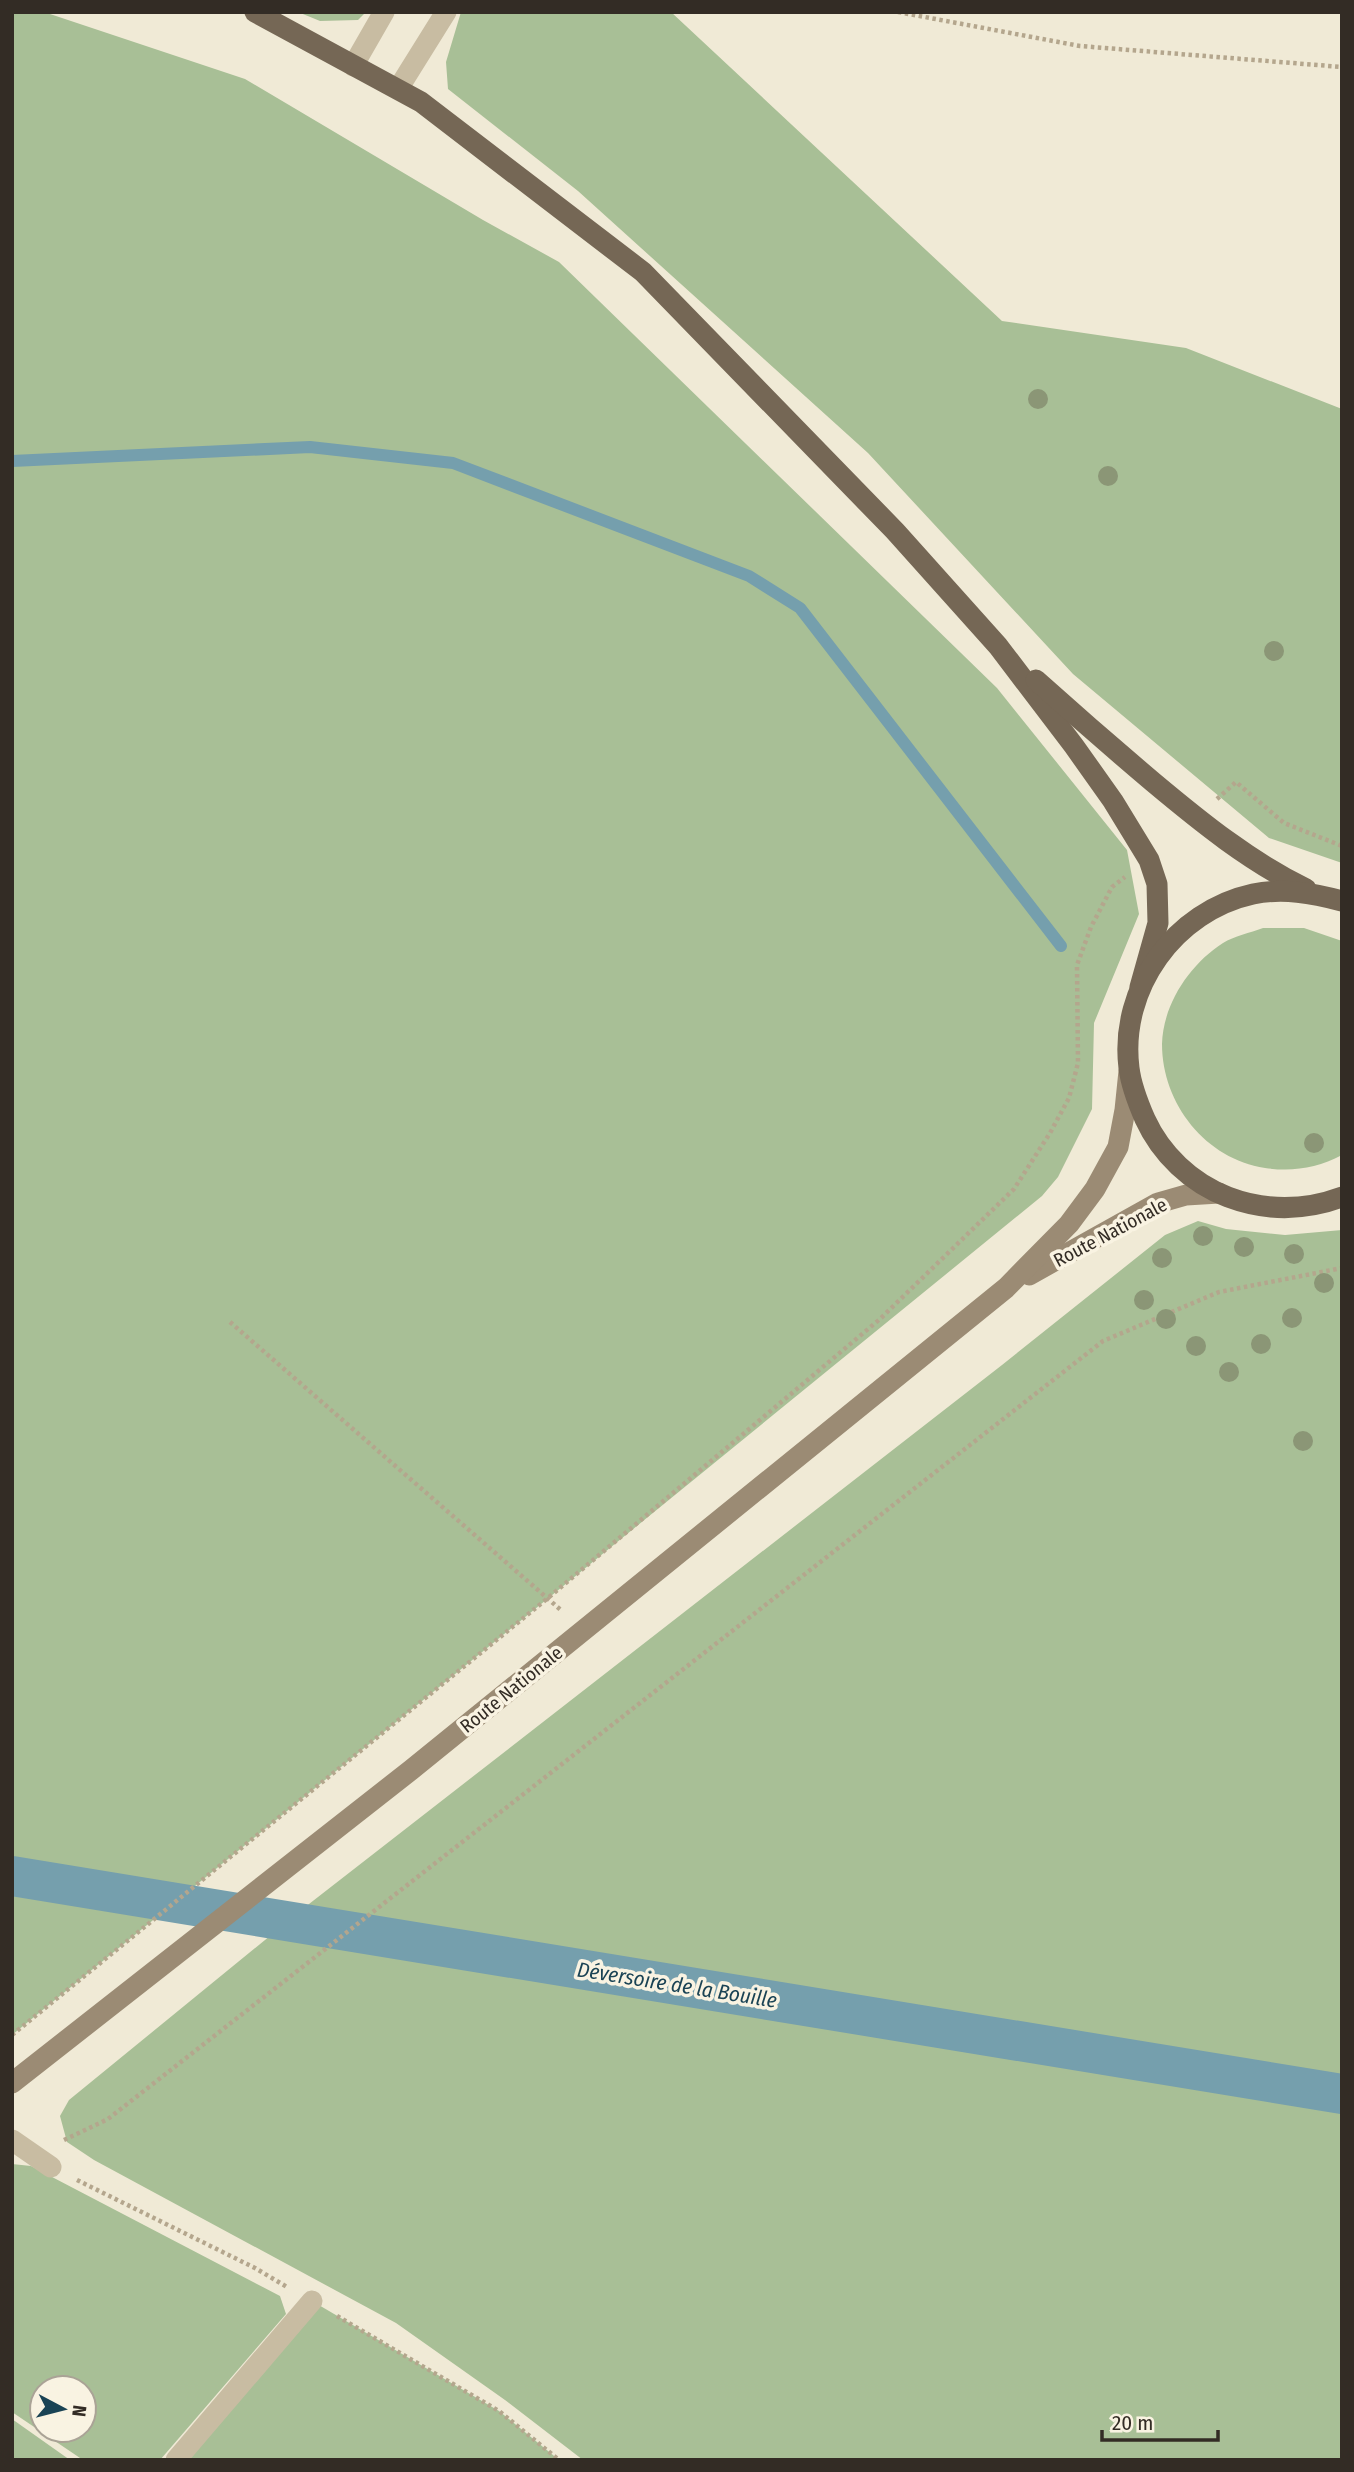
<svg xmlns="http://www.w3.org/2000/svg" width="1354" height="2472" font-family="'Fira Sans Condensed',sans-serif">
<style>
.green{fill:#a8bf96;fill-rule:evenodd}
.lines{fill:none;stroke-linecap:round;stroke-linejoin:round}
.stream{stroke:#759fad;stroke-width:12}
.canal{stroke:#759fad;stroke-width:40}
.path{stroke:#b4a68d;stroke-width:4.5;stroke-dasharray:3.5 3.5;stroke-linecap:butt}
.lane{stroke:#c8bca2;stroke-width:21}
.street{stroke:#c8bca2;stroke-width:21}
.secondary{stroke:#9b8b74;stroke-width:21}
.primary{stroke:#756755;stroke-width:21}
.tree{fill:#8b9676}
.labels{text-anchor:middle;stroke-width:7;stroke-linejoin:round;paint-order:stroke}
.street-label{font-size:19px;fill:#332c25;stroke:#f9f3e2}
.water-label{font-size:21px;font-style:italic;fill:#1a4354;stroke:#f9f3e2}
</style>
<rect width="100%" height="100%" fill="#f0ead6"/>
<g class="green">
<polygon points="12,12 44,12 245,79 483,220 559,262 997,688 1127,850 1139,914 1094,1023 1092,1109 1058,1177 1042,1196 12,2035"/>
<polygon points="298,12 366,12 358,20 320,21"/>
<polygon points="461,12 671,12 1002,321 1186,348 1342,409 1342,863 1269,838 1073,674 868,453 578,191 448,89 446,62"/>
<path d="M1263,928H1304L1342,941V1155C1317,1168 1293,1172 1265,1168C1206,1159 1162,1104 1162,1044C1163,1004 1190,964 1223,943C1234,936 1250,933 1263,928Z"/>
<polygon points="1198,1221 1226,1229 1285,1235 1342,1230 1342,2460 583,2460 505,2400 396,2323 94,2160 67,2142 60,2116 69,2100 309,1904 1002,1365 1165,1235"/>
<path d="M12,2164L31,2166L280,2296L286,2314L160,2460H83L12,2412ZM42,2388H84V2430H42Z"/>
<polygon points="312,2301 499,2411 559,2460 176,2460"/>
<polygon points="12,2419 70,2460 12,2460"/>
</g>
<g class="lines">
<polyline class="stream" points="12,461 310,447 453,463 749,576 800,608 1061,946"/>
<polyline class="canal" points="12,1876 1342,2094"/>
<g class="path">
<polyline points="898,12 1080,46 1342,67"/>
<polyline points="1217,799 1236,782 1284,823 1342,846"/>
<polyline points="230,1322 562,1611"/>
<polyline points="12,2035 548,1598 880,1319 1014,1189 1050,1133 1069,1098 1078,1063 1077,965 1091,927 1112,887 1125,877"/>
<polyline points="64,2140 108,2119 1103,1341 1219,1292 1342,1268"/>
<polyline points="77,2180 255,2268 287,2287"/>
<polyline points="337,2316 499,2411 559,2460"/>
</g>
<g class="lane">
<polyline points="353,66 384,12"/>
<polyline points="398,89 446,12"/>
<polyline points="12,2140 51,2167"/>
</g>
<polyline class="street" points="176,2460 312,2301"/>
<g class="secondary">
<polyline points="1029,1275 1158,1203 1186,1195 1219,1193"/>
<polyline points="12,2083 411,1770 1006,1288 1069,1224 1095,1189 1118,1147 1125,1110 1129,1071"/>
</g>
<g class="primary">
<polyline points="255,12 421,102 643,272 895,531 998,646 1074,746 1113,801 1149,860 1157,884 1158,923 1140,987"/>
<path d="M1036,680C1075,715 1114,749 1153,782C1202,823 1249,861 1306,889"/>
<path d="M1342,901C1312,893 1283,888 1253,894C1175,911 1119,988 1129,1068C1131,1085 1138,1103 1145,1119C1161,1154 1191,1183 1228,1197C1265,1211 1304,1211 1342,1197"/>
</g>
</g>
<g class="tree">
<circle cx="1038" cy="399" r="10"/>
<circle cx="1108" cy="476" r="10"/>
<circle cx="1274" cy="651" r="10"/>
<circle cx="1314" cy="1143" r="10"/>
<circle cx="1203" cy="1236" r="10"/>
<circle cx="1244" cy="1247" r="10"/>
<circle cx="1294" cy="1254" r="10"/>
<circle cx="1162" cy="1258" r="10"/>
<circle cx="1324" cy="1283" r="10"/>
<circle cx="1144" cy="1300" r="10"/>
<circle cx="1292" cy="1318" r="10"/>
<circle cx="1166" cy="1319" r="10"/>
<circle cx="1261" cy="1344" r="10"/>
<circle cx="1196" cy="1346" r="10"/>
<circle cx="1229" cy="1372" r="10"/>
<circle cx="1303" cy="1441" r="10"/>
</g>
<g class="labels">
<g class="street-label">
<text transform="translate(1110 1232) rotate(-28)" y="7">Route Nationale</text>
<text transform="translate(511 1689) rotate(-39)" y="7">Route Nationale</text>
</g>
<g class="water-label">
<text transform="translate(677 1985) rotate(9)" y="7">Déversoire de la Bouille</text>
</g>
</g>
<rect width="1354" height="2472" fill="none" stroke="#332c25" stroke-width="28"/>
<g transform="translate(63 2409) rotate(97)"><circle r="33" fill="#f9f3e2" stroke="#aaa396" stroke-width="2"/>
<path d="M0-5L12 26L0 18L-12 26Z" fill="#1a4354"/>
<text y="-10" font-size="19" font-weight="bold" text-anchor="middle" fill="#332c25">N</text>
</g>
<path d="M1102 2430v10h116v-10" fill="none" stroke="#332c25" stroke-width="3.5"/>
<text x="1112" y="2430" font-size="21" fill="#332c25" stroke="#f9f3e2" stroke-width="5" paint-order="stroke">20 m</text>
</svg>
